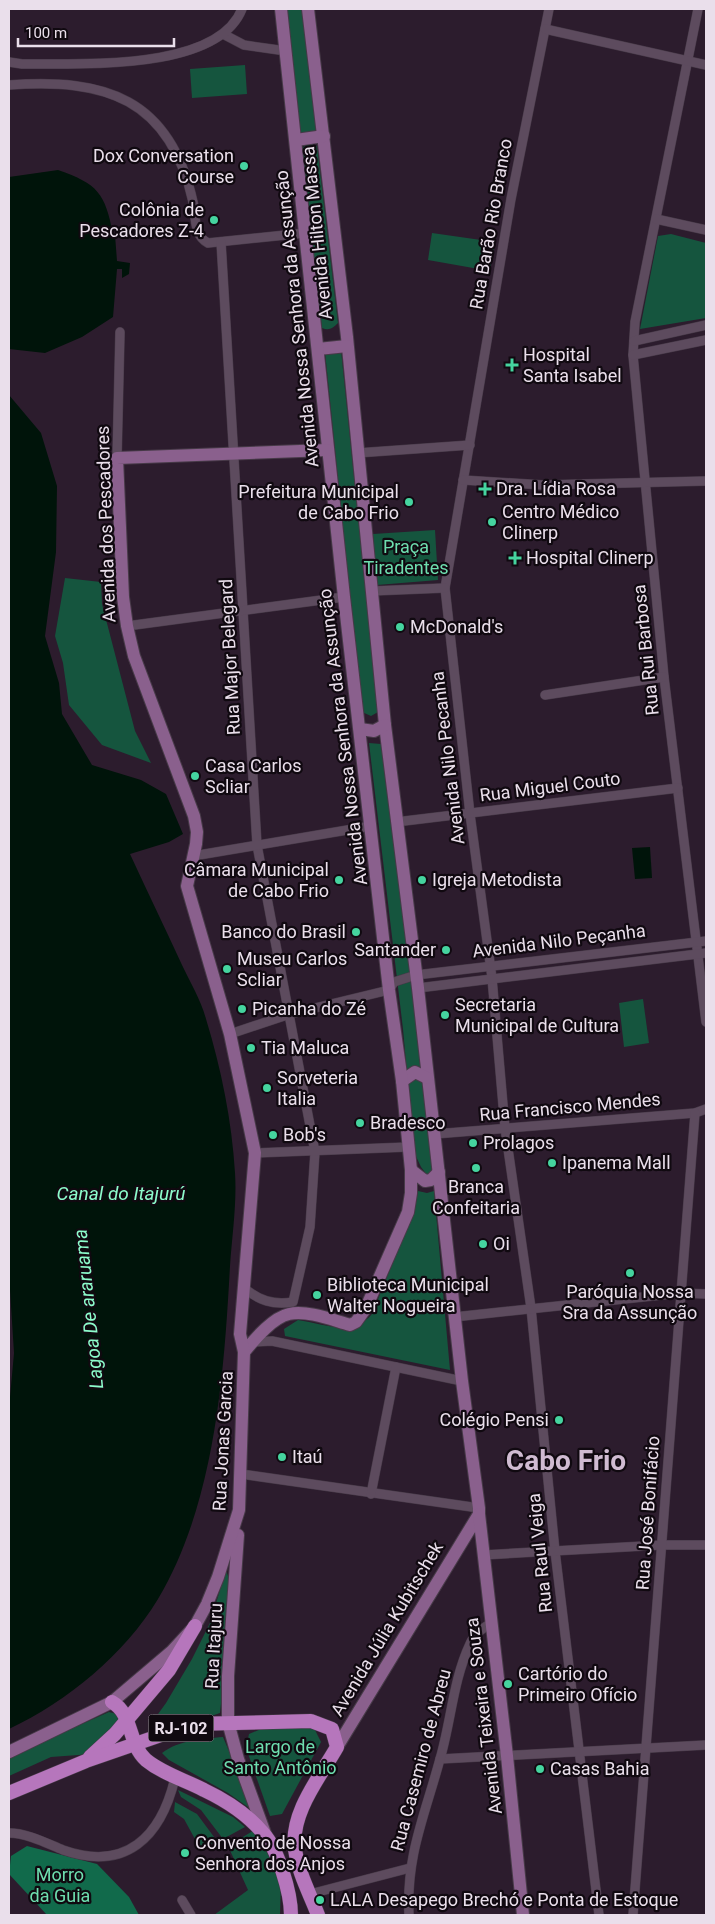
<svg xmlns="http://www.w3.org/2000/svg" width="715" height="1924" font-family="Roboto,sans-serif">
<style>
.green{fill:#15553e}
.forest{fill:#116a4b}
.water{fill:#00140a}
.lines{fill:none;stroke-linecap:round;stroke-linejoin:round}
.street-casing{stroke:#473a48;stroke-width:10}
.secondary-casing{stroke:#473a48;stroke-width:14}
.primary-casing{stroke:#473a48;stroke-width:15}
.street{stroke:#5d4b5e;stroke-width:9}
.secondary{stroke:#8a608d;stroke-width:12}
.primary{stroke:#b676bc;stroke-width:14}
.poi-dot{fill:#45d49f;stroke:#100910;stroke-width:2}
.labels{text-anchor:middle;stroke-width:4.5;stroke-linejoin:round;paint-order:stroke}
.shield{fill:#100910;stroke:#a99fa9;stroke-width:1}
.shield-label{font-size:16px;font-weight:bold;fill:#eadfeb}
.poi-label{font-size:18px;fill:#eadfeb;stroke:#100910;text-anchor:start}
.street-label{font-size:18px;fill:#eadfeb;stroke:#100910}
.park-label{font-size:18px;fill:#6edeaf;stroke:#100910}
.water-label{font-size:19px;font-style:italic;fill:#8dfccc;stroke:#100910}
.town-label{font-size:28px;font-weight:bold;fill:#d0bbd2;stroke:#100910}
</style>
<rect width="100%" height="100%" fill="#2c1c2d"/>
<g class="green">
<polygon points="285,9 302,9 316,130 312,134 299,133"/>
<polygon points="245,65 247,94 192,98 190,69"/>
<path d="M309,143L317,146L338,323C333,328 329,331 322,328L301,149Z"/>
<polygon points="432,233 495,242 490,271 428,260"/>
<polygon points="671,234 706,243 706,318 640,329 658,236"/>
<polygon points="341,350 378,712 371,716 362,712 325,352"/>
<polygon points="435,530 438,580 377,585 373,534"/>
<polygon points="65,578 101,582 102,604 135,731 151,763 102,745 69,705 63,663 55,636"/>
<polygon points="369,743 381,744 435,1171 427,1175 421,1167 414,1152 403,1029"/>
<polygon points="643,999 649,1043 624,1047 619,1003"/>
<path d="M418,1191L427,1193L434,1191L450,1370L285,1336L284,1329L298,1320C324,1324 353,1337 372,1314L415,1208Z"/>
<polygon points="226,1570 233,1591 220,1713 153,1736 153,1721 166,1703 192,1659 210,1623"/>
<polygon points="109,1712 117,1714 121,1720 92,1754 51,1757 9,1776 9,1756"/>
<polygon points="307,1727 315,1730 321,1742 282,1814 270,1816 246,1748 249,1734 261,1729"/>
<path d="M223,1737L255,1812L228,1793L169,1760L162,1753C179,1740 202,1739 223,1737Z"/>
<polygon points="178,1790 233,1817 245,1827 223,1839 201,1810 181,1797"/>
<polygon points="175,1802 197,1814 217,1841 201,1850 184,1819 174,1812"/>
<polygon points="256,1829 281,1882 280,1915 214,1915 248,1890 228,1846"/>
</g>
<polygon class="forest" points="27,1846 97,1864 129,1897 139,1915 47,1915 9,1874 11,1856"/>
<g class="water">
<path d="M58,170C98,184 105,193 113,234L115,235L117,261L130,263L129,274L122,278V269H117L113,317L82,337L45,353L9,349V177Z"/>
<path d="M9,395L41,433L57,486L56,552L45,636L59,683L62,714L92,765L141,780L166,794L183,834L169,842L130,854C147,891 165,928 182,965C190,982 201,1000 206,1019C221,1068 232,1121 235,1173C237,1203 232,1236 230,1266C224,1375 215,1503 158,1599C124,1655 68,1701 9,1729V1408L14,1353L9,1274Z"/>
<polygon points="650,847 652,878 635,879 632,848"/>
</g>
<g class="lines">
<g class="street-casing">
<g id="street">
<polyline points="549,9 511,199 445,588 470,814 492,978 505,1128 531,1308 555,1551 599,1915"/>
<polyline points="698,9 635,322 633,355 664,677 706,1022"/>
<polyline points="545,29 706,65"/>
<polyline points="223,34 244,45 286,51"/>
<path d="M9,62L22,64C79,63 217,72 242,9"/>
<path d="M9,85C105,78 170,98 193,202C196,216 193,235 208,243L305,233"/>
<polyline points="656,219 706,230"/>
<path d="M221,242L257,845L315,1152L310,1227L293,1302C273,1305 259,1301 243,1287"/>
<polyline points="634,341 706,325"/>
<polyline points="633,355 706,340"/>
<polyline points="357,453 470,445"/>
<polyline points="117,458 120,332"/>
<polyline points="463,480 543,485 706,481"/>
<polyline points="372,591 445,588"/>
<polyline points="127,626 344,597"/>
<polyline points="545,695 664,677"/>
<polyline points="396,822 678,788"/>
<polyline points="193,856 371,826"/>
<polyline points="418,988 706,953"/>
<polyline points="230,1034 290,1014 389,990 394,982 416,975 706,941"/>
<polyline points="435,1134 695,1113 706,1109"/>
<polyline points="255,1153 408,1147"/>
<polyline points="454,1317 681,1293 706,1294"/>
<polyline points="252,1342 272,1341 462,1381"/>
<polyline points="241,1474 479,1508"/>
<polyline points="371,1494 396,1367"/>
<polyline points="483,1555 662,1545 706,1545"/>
<polyline points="440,1759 706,1745"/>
<path d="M9,1833C27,1833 46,1843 63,1850C126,1872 161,1837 175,1778"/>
<polyline points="310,1894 410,1868"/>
<polyline points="182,1900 191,1915"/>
<path d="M409,1915C406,1855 425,1815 440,1759C451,1722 453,1680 470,1644C474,1634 482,1629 491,1623"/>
<polyline points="633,1915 695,1113"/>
</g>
</g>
<g class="secondary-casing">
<g id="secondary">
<polyline points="308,9 347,337 385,725 418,988 462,1381 479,1508 479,1514 337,1747"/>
<polyline points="296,140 324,136"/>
<polyline points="318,349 347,346"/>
<polyline points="360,729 374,731 385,725"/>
<polyline points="402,1081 415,1072 427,1078"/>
<polyline points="411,1170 425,1181 431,1180 439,1172"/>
<path d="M244,1352C255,1339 272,1318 289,1314C308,1310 332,1320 350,1325L356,1322L366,1308L408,1212L411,1193V1170L402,1081L389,990L344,597L281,9"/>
<polyline points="479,1514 507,1756 523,1915"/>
<polyline points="238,1535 228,1676 228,1722 238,1759 266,1836"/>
<polyline points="9,1752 112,1702 172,1651 195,1626 207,1604 218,1577 239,1510 244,1352 240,1334 255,1153 230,1034 187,886 196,844 197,832 194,816 134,656 127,626 123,597 117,458 327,450"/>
</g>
</g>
<g class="primary-casing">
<g id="primary">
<path d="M112,1702C133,1714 128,1744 146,1760C163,1774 185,1780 204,1790C225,1800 248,1815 263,1833C278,1849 291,1893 291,1915"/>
<polyline points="90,1757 115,1734 169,1670 195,1626"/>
<path d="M9,1793L86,1761L193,1724L311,1721L332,1729L337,1747C320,1777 290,1813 295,1849C298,1872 310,1894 318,1915"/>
</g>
</g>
<use href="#street" class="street"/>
<use href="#secondary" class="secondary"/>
<use href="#primary" class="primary"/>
</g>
<g class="poi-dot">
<circle cx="244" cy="166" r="5"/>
<circle cx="214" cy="220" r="5"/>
<path d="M509.5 357.5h5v5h5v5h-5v5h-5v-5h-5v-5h5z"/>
<path d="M482.5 481.5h5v5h5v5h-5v5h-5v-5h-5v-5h5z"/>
<circle cx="409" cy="502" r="5"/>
<circle cx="492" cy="522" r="5"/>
<path d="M512.5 550.5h5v5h5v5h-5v5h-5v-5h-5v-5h5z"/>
<circle cx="400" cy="627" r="5"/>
<circle cx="195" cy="776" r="5"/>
<circle cx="339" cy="880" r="5"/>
<circle cx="422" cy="880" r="5"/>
<circle cx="356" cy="932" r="5"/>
<circle cx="446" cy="950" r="5"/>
<circle cx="227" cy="969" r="5"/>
<circle cx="242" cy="1009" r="5"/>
<circle cx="445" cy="1015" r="5"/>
<circle cx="251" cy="1048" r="5"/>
<circle cx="267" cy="1088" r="5"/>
<circle cx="360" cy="1123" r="5"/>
<circle cx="273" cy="1135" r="5"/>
<circle cx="473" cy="1143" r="5"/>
<circle cx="552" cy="1163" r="5"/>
<circle cx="476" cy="1168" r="5"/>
<circle cx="483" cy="1244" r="5"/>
<circle cx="630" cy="1273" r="5"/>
<circle cx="317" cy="1295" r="5"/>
<circle cx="559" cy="1420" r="5"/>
<circle cx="282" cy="1457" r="5"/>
<circle cx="508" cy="1684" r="5"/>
<circle cx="540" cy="1769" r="5"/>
<circle cx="185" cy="1853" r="5"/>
<circle cx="320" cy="1900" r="5"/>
</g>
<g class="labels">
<rect class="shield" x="148.5" y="1714.5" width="65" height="27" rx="4"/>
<g class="shield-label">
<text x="181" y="1734">RJ-102</text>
</g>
<g class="poi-label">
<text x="234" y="162" text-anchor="end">Dox Conversation<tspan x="234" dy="21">Course</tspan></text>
<text x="204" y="216" text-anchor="end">Colônia de<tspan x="204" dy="21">Pescadores Z-4</tspan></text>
<text x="523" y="361">Hospital<tspan x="523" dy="21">Santa Isabel</tspan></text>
<text x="496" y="495">Dra. Lídia Rosa</text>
<text x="399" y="498" text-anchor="end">Prefeitura Municipal<tspan x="399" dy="21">de Cabo Frio</tspan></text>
<text x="502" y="518">Centro Médico<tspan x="502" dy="21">Clinerp</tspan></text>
<text x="526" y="564">Hospital Clinerp</text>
<text x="410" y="633">McDonald's</text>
<text x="205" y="772">Casa Carlos<tspan x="205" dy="21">Scliar</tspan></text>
<text x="329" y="876" text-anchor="end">Câmara Municipal<tspan x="329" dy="21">de Cabo Frio</tspan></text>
<text x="432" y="886">Igreja Metodista</text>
<text x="346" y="938" text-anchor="end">Banco do Brasil</text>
<text x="436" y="956" text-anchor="end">Santander</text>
<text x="237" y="965">Museu Carlos<tspan x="237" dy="21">Scliar</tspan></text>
<text x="455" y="1011">Secretaria<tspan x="455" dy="21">Municipal de Cultura</tspan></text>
<text x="252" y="1015">Picanha do Zé</text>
<text x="261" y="1054">Tia Maluca</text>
<text x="277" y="1084">Sorveteria<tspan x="277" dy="21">Italia</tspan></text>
<text x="370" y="1129">Bradesco</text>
<text x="283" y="1141">Bob's</text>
<text x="483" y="1149">Prolagos</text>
<text x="562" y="1169">Ipanema Mall</text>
<text x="476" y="1193" text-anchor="middle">Branca<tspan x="476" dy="21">Confeitaria</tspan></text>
<text x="493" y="1250">Oi</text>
<text x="327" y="1291">Biblioteca Municipal<tspan x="327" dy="21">Walter Nogueira</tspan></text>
<text x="630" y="1298" text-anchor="middle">Paróquia Nossa<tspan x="630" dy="21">Sra da Assunção</tspan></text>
<text x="549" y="1426" text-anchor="end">Colégio Pensi</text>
<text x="292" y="1463">Itaú</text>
<text x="518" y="1680">Cartório do<tspan x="518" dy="21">Primeiro Ofício</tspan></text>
<text x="550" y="1775">Casas Bahia</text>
<text x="195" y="1849">Convento de Nossa<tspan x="195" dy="21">Senhora dos Anjos</tspan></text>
<text x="330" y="1906">LALA Desapego Brechó e Ponta de Estoque</text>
</g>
<g class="street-label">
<text transform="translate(491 224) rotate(-80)" y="6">Rua Barão Rio Branco</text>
<text transform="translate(317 233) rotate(-96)" y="6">Avenida Hilton Massa</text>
<text transform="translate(297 319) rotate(-96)" y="6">Avenida Nossa Senhora da Assunção</text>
<text transform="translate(106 524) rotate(-92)" y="6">Avenida dos Pescadores</text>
<text transform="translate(646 650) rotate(-96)" y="6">Rua Rui Barbosa</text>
<text transform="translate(230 657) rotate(-93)" y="6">Rua Major Belegard</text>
<text transform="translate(343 737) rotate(-97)" y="6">Avenida Nossa Senhora da Assunção</text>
<text transform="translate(448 758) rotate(-97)" y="6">Avenida Nilo Pecanha</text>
<text transform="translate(550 787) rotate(-7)" y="6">Rua Miguel Couto</text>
<text transform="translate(559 941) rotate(-7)" y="6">Avenida Nilo Peçanha</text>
<text transform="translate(570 1107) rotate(-5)" y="6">Rua Francisco Mendes</text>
<text transform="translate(223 1441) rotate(-87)" y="6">Rua Jonas Garcia</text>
<text transform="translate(648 1513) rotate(-86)" y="6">Rua José Bonifácio</text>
<text transform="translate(540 1553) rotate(-96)" y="6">Rua Raul Veiga</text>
<text transform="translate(387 1629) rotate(-59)" y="6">Avenida Júlia Kubitschek</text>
<text transform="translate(214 1646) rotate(-87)" y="6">Rua Itajuru</text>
<text transform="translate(484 1716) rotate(-97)" y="6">Avenida Teixeira e Souza</text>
<text transform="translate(421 1760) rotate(-75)" y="6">Rua Casemiro de Abreu</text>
</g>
<g class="park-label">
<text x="406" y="553">Praça<tspan x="406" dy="21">Tiradentes</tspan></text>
<text x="280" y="1753">Largo de<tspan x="280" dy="21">Santo Antônio</tspan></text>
<text x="60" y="1881">Morro<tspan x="60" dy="21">da Guia</tspan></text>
</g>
<g class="water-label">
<text x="121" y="1200">Canal do Itajurú</text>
<text transform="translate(88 1309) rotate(-96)" y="7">Lagoa De araruama</text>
</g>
<g class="town-label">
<text x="566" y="1470">Cabo Frio</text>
</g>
</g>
<rect width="715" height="1924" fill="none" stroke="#eadfeb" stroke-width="20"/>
<path d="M18 38v8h156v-8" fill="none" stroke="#eadfeb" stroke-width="2.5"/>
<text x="25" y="38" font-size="15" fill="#eadfeb" stroke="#100910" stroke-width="4" paint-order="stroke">100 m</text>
</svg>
